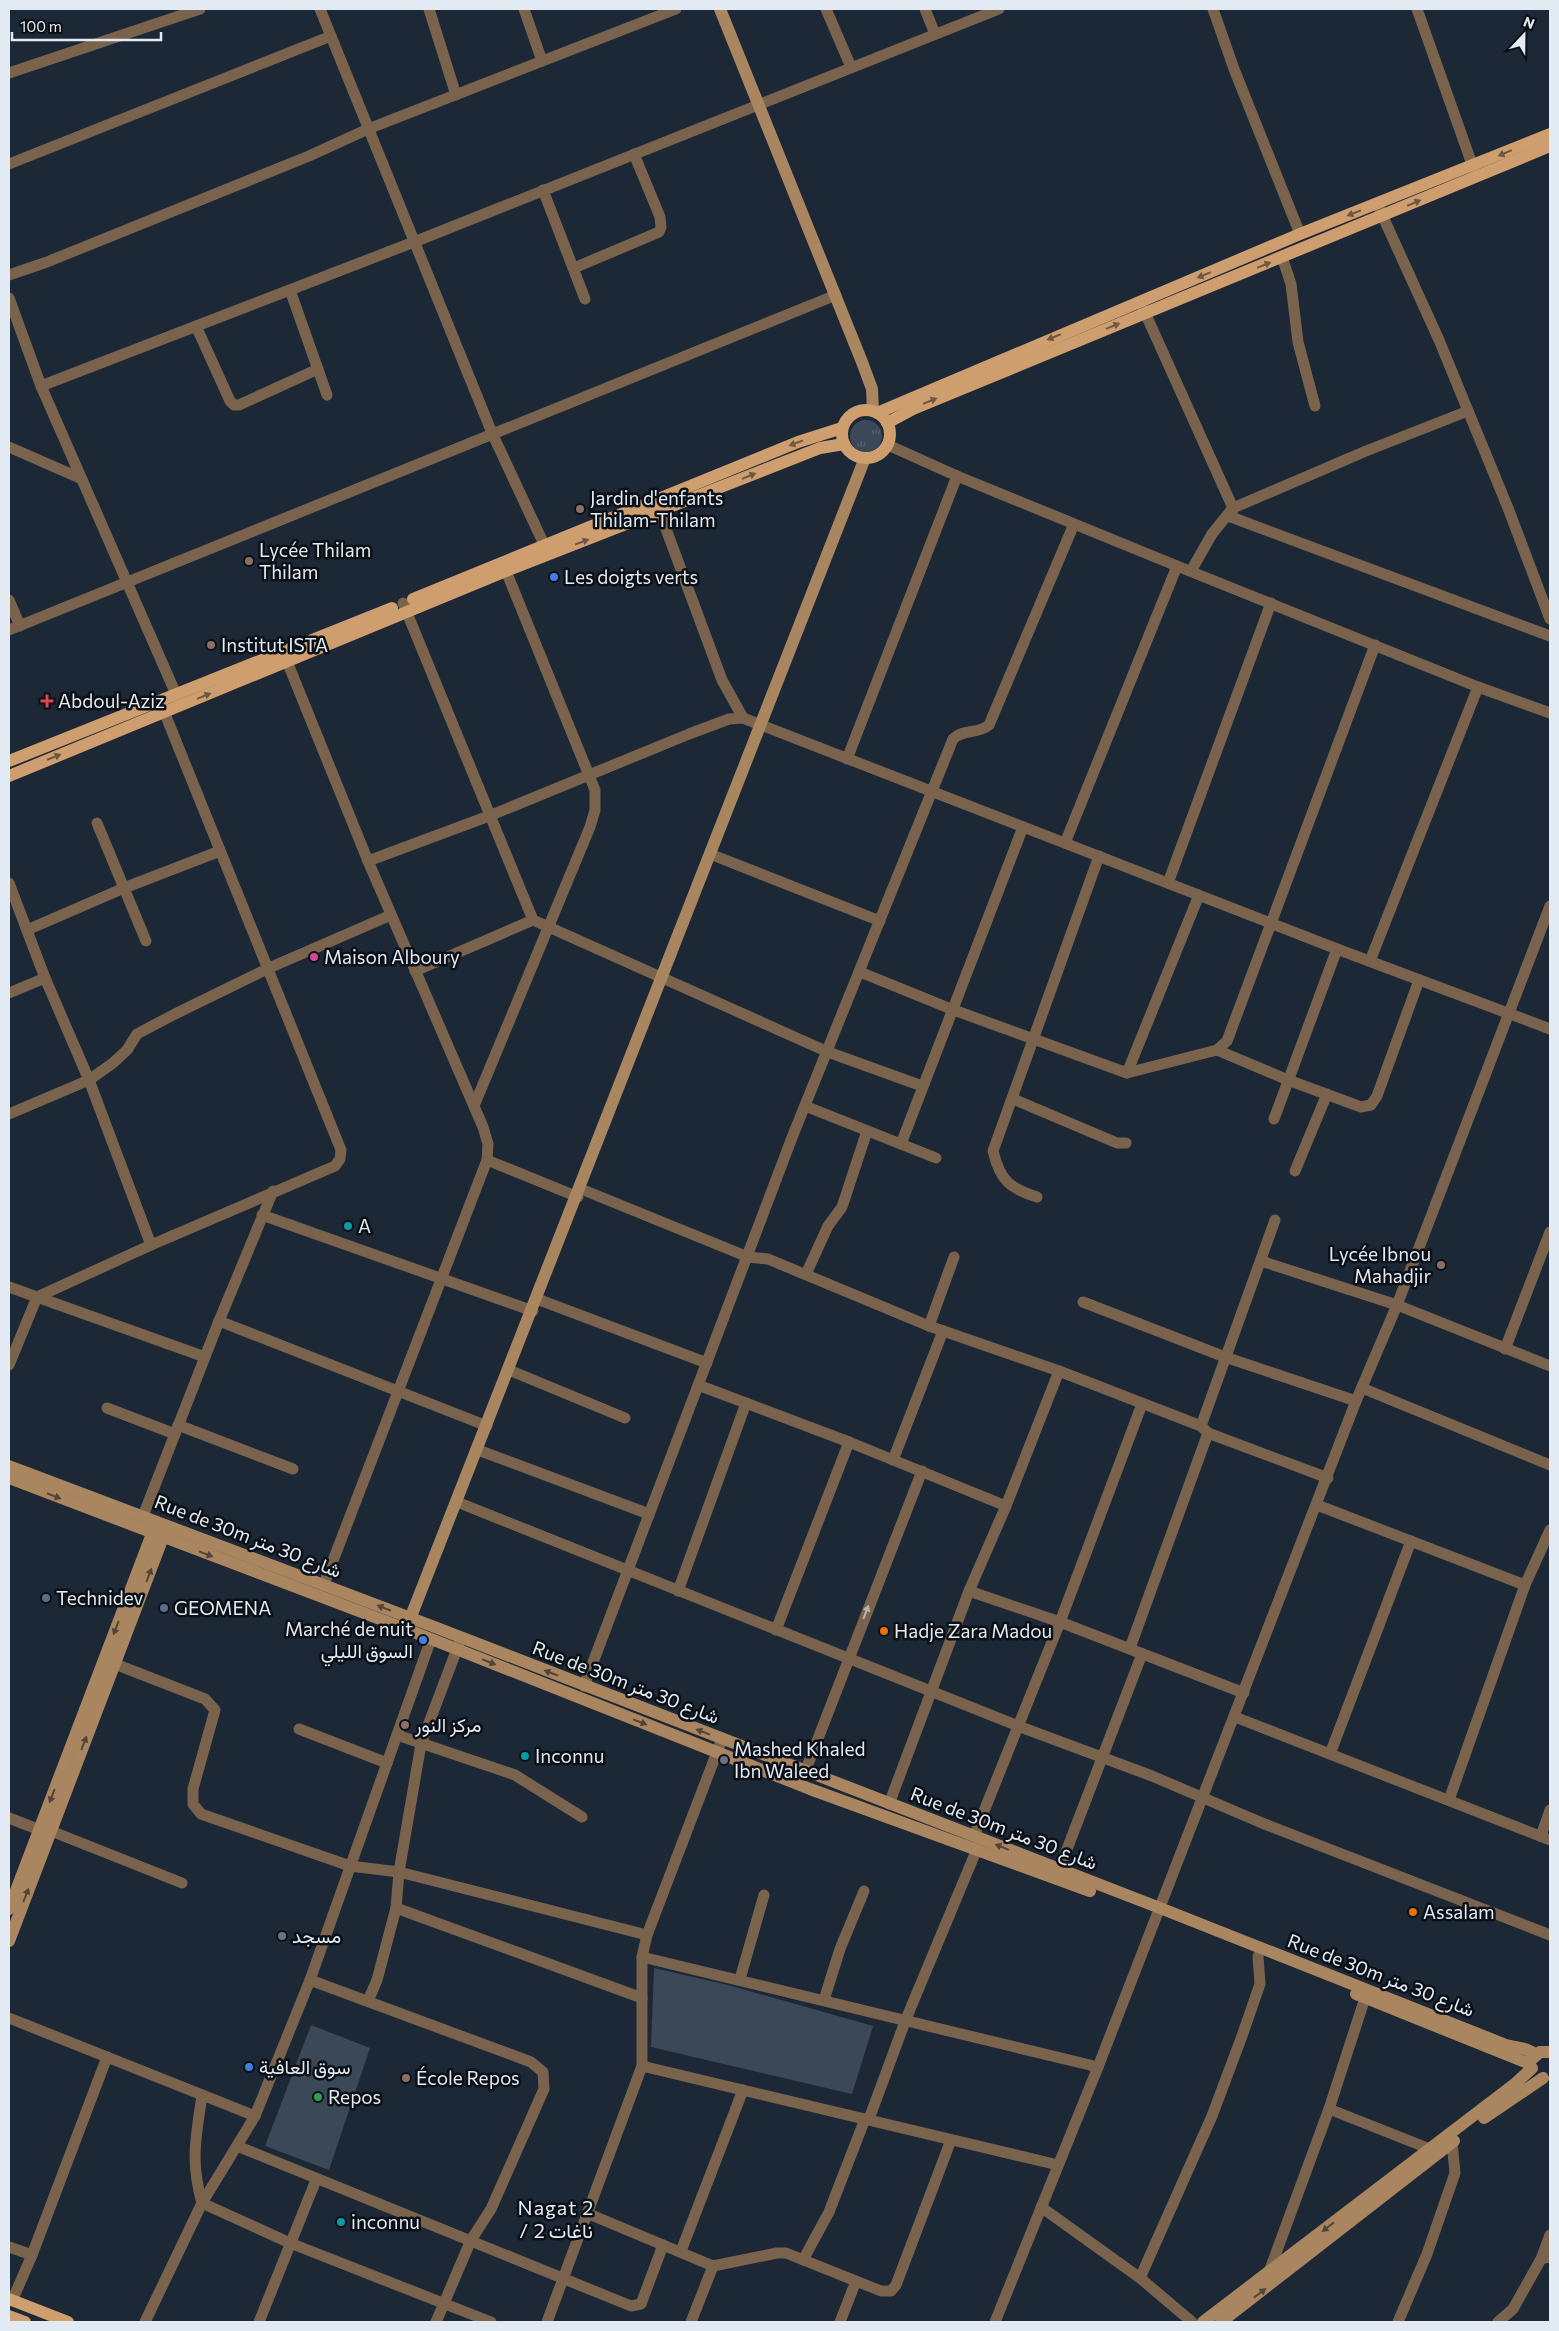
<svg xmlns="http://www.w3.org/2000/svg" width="1559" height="2331" font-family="Commissioner,Vazirmatn,sans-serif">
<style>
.grass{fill:url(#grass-tufts)}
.pitch{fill:#3b4858}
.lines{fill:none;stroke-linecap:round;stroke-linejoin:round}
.street{stroke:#7a634c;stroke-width:11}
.secondary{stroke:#a98560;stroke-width:12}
.primary{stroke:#ce9e6e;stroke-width:12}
.oneway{fill:#6c5742}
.oneway2{fill:#524538}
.oneway3{fill:#b8b4b1}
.education-dot{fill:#8d6e63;stroke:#0b1017;stroke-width:2}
.shop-dot{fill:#3f7fe0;stroke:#0b1017;stroke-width:2}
.health-dot{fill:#e0444e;stroke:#0b1017;stroke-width:2}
.hotel-dot{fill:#d1479c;stroke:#0b1017;stroke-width:2}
.culture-dot{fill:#0f9aa8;stroke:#0b1017;stroke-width:2}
.service-dot{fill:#5c6f8a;stroke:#0b1017;stroke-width:2}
.food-dot{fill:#e8710a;stroke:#0b1017;stroke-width:2}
.worship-dot{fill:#6b7280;stroke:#0b1017;stroke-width:2}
.leisure-dot{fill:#2e9e5b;stroke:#0b1017;stroke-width:2}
.labels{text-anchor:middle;stroke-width:5;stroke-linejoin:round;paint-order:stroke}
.poi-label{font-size:19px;fill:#e2eaf4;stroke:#0b1017;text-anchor:start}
.street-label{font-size:19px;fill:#e2eaf4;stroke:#0b1017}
.neighbourhood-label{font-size:20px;letter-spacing:1px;fill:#e2eaf4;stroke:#0b1017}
</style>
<defs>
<pattern id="grass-tufts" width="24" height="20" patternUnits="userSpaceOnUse" patternTransform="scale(1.25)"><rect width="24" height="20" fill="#3b4858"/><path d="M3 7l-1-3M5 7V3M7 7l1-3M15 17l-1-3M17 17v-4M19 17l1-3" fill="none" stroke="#576371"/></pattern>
</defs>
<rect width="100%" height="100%" fill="#1c2836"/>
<circle class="grass" cx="866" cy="436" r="16"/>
<g class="pitch">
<polygon points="654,1968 728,1985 873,2026 852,2094 651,2047"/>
<polygon points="311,2025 370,2048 329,2170 265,2146"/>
</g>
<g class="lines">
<g class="street">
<polyline points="320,9 492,433 548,553"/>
<polyline points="429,9 456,95"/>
<polyline points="524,9 542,61"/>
<polyline points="826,9 851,67"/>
<polyline points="925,9 935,34"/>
<polyline points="1213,9 1234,69 1300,234"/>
<polyline points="1417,9 1473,167"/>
<polyline points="9,73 200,9"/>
<polyline points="9,164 331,36"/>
<polyline points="543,190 585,299"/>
<polyline points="1379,208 1439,340 1508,508 1550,619"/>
<polyline points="1282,257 1291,284 1298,342 1315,406"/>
<polyline points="574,268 659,232 661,227 660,217 634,154"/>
<polyline points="9,275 47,262 309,156 368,129 676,9"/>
<polyline points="290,290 327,395"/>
<polyline points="9,298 41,386 179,701"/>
<polyline points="1142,306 1233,508 1231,517 1550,636"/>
<polyline points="196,326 230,401 234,405 239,405 318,369"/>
<polyline points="41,386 414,242 999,9"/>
<polyline points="888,445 957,476 1177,566 1478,687 1550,713"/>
<polyline points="9,447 82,479"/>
<polyline points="656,502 722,680 743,718"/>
<polyline points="1191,571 1212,534 1233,508 1366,451 1468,411"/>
<polyline points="9,600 20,626"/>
<polyline points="403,603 533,920 828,1052 922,1086"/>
<polyline points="9,630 836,295"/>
<polyline points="284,654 368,861 483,1127 488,1144 487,1160 324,1584"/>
<polyline points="847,759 957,476"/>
<polyline points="97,823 146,941"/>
<polyline points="1065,843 1177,566"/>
<polyline points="710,854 880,921"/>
<polyline points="368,861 489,816 689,734 729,719 743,718 1337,949 1550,1029"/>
<polyline points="9,883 45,978 89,1080 151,1245"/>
<polyline points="1168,883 1271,603"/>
<polyline points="27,930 124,888 220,851"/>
<polyline points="1370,961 1478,687"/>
<polyline points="415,971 533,920"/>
<polyline points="860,972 951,1009 1127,1073 1217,1050 1227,1041 1375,645"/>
<polyline points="9,993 45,978"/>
<polyline points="1217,1050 1288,1080 1361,1107 1371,1105 1377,1096 1419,980"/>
<polyline points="1127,1073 1199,895"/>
<polyline points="1013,1099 1117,1143 1126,1143"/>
<polyline points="474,1106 590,827 595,810 595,790 506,571"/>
<polyline points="805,1106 936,1158"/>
<polyline points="9,1114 89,1080 113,1063 127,1050 137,1034 175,1014 269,968 391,915"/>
<polyline points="1274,1119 1337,949"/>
<polyline points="901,1144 1023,827"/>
<polyline points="487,1160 578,1197"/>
<polyline points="1295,1171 1327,1094"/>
<polyline points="581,1189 748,1257 768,1259 929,1326 1059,1371 1201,1426 1208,1433 1328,1478"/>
<path d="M1037,1197C1009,1188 1000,1180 993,1151L1099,856"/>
<polyline points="262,1215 533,1311"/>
<polyline points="1261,1261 1397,1305 1550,1366"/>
<polyline points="806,1274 828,1226 842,1207 867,1131"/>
<polyline points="9,1287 205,1357"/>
<polyline points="537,1299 707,1363"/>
<polyline points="1083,1302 1225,1357 1356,1401"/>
<polyline points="219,1321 487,1426"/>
<polyline points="929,1326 954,1257"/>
<polyline points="1505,1349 1550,1232"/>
<polyline points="9,1365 37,1297 151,1245 335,1166 340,1159 341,1150 161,704"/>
<polyline points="509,1370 625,1418"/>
<polyline points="698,1385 849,1442 1006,1506"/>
<polyline points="1362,1388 1550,1465"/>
<polyline points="107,1408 175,1434"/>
<polyline points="178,1425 293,1469"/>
<polyline points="1201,1426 1275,1220"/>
<polyline points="478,1450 649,1514"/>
<polyline points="893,1460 943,1331"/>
<polyline points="457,1502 1018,1726 1152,1776 1262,1823 1550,1935"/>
<polyline points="1317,1505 1525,1585"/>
<polyline points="143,1516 219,1321 273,1191"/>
<polyline points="678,1591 746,1403"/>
<polyline points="969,1591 1060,1622 1244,1693"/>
<polyline points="776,1630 849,1442"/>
<polyline points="1130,1648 1208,1433"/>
<polyline points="115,1664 205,1699 215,1710 193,1789 193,1804 201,1814 350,1866 399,1872 647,1935"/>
<path d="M584,1686L793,1135L953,739C962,729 979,734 989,725L1074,524"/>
<polyline points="1235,1717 1550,1840"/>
<polyline points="299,1729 387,1763"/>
<polyline points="397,1735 515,1775 582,1817"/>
<polyline points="1330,1754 1411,1541"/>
<polyline points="805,1772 922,1471"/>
<polyline points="1449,1800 1525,1585 1550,1530"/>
<polyline points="889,1804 969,1591 1006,1506 1059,1371"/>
<polyline points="9,1818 40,1830"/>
<polyline points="51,1831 182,1883"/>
<polyline points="974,1836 1060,1622 1142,1404"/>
<polyline points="1541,1836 1550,1810"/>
<polyline points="1059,1870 1142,1654"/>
<polyline points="396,1908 642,1998"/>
<polyline points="642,1957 1098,2067"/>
<polyline points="740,1979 764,1895"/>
<polyline points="310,1980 531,2062 543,2072 544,2089 491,2209 471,2240 436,2322"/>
<polyline points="824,2000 840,1949 864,1891"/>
<polyline points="368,2001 377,1980 396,1908 399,1872 421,1744 460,1641"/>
<polyline points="9,2018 255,2116"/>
<polyline points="642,2066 1058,2165"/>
<path d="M202,2095C196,2138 190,2160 202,2203L290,2243L491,2322"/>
<polyline points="1329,2109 1430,2149"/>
<polyline points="869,2119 906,2019 977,1849"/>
<polyline points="237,2146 631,2306 641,2304 663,2245"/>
<polyline points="1041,2207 1140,2278 1192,2322"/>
<polyline points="589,2214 713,2266 777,2253 786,2253 881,2291 891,2291 896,2285 951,2140"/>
<polyline points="9,2247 32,2255"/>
<polyline points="681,2251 743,2090"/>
<polyline points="1541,2259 1550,2235"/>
<polyline points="803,2260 829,2212 865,2119"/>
<polyline points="1269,2272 1329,2109 1365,1998"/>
<polyline points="1140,2278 1212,2116 1242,2036 1260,1984 1258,1956"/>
<polyline points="12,2301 32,2255 107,2057"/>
<polyline points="145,2322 202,2203 255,2116 310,1980 431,1639"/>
<polyline points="259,2322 316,2180"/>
<polyline points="547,2322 642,2066 642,1957 647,1935 722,1739"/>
<polyline points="691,2322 713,2266"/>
<polyline points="840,2322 856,2281"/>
<polyline points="995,2322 1098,2067 1356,1401 1397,1305 1550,906"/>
<polyline points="1398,2322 1427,2254 1455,2173 1452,2142"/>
<polyline points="1498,2322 1513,2309 1541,2259 1550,2257"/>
</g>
<g class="secondary">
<polyline points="720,9 862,362 872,389 873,411"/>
<polyline points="9,1466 432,1626 1160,1908 1506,2045 1525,2049 1536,2054"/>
<polyline points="9,1478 406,1629 810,1789 1090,1891"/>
<polyline points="408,1624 865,458"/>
<polyline points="9,1909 155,1526"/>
<polyline points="9,1941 165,1532"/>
<polyline points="1356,1994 1530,2064"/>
<polyline points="1532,2059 1540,2052 1550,2052"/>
<polyline points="1484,2118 1543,2078"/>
<polyline points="1203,2322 1516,2083 1532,2068"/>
<polyline points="1221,2322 1454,2141"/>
</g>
<g class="primary">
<circle cx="866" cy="434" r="24"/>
<polyline points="877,413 1300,234 1550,134"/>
<polyline points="887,423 913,409 1550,146"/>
<polyline points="413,599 798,442 842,428"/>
<polyline points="9,761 392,608"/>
<polyline points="9,776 506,571 820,448 844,444"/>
<polyline points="9,2299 68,2322"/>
<polyline points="9,2316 25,2322"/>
</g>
</g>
<defs><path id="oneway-solid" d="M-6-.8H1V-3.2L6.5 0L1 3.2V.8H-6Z" transform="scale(1.25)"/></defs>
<g class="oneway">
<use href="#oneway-solid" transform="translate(1505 153) rotate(157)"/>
<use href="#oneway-solid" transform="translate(1414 203) rotate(-23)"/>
<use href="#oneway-solid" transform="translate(1354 213) rotate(159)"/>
<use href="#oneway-solid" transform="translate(1264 265) rotate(-22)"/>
<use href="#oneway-solid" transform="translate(1204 275) rotate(157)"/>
<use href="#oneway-solid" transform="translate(1113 326) rotate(-22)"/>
<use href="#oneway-solid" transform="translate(1054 337) rotate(158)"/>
<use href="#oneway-solid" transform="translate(930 401) rotate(-22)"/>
<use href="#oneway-solid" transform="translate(796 443) rotate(159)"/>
<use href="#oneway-solid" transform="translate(749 476) rotate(-22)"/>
<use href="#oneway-solid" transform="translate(582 542) rotate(-21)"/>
<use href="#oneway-solid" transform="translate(204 696) rotate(-22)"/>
<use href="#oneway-solid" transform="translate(54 757) rotate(-22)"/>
</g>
<g class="oneway2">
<use href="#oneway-solid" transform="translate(54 1496) rotate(21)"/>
<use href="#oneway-solid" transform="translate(206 1554) rotate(21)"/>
<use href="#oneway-solid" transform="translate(149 1575) rotate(-69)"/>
<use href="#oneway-solid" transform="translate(384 1608) rotate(-159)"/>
<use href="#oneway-solid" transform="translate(116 1628) rotate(111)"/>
<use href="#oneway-solid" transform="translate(489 1662) rotate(22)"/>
<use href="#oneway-solid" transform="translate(551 1673) rotate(-159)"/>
<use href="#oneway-solid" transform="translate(640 1722) rotate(21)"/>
<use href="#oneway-solid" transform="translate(703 1732) rotate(-159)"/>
<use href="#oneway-solid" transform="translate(84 1743) rotate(-69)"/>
<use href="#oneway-solid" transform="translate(52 1796) rotate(111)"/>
<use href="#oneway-solid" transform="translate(1002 1847) rotate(-158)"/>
<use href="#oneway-solid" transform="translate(26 1895) rotate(-69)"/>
<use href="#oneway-solid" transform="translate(1328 2227) rotate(143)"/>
<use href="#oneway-solid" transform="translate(1260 2293) rotate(-37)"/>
</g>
<use class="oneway3" href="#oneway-solid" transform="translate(866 1612) rotate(-69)"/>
<g class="education-dot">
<circle cx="580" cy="509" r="5"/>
<circle cx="249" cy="561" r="5"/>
<circle cx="211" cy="645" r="5"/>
<circle cx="1441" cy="1265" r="5"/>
<circle cx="405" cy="1725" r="5"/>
<circle cx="406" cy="2078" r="5"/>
</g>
<g class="shop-dot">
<circle cx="554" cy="577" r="5"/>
<circle cx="423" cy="1640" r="5"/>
<circle cx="249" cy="2067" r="5"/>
</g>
<path class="health-dot" d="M44.5 693.5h5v5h5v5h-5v5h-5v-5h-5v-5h5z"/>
<circle class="hotel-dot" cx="314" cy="957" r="5"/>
<g class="culture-dot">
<circle cx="348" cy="1226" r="5"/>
<circle cx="525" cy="1756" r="5"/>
<circle cx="341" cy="2222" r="5"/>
</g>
<g class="service-dot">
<circle cx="46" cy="1598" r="5"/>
<circle cx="164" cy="1608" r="5"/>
</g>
<g class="food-dot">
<circle cx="884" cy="1631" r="5"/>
<circle cx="1413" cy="1912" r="5"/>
</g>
<g class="worship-dot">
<circle cx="724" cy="1760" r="5"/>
<circle cx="282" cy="1936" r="5"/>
</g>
<circle class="leisure-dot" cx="318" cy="2097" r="5"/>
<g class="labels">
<g class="poi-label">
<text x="590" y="505">Jardin d'enfants<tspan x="590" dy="22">Thilam-Thilam</tspan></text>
<text x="259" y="557">Lycée Thilam<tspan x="259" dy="22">Thilam</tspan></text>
<text x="564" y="584">Les doigts verts</text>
<text x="221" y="652">Institut ISTA</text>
<text x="58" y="708">Abdoul-Aziz</text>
<text x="324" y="964">Maison Alboury</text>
<text x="358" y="1233">A</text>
<text x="1431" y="1261" text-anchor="end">Lycée Ibnou<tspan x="1431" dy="22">Mahadjir</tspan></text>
<text x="56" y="1605">Technidev</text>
<text x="174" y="1615">GEOMENA</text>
<text x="413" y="1636" text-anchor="end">Marché de nuit<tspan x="413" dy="22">السوق الليلي</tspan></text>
<text x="894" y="1638">Hadje Zara Madou</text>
<text x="415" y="1732">مركز النور</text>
<text x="734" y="1756">Mashed Khaled<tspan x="734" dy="22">Ibn Waleed</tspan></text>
<text x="535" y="1763">Inconnu</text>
<text x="1423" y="1919">Assalam</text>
<text x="292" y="1943">مسجد</text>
<text x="259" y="2074">سوق العافية</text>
<text x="416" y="2085">École Repos</text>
<text x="328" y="2104">Repos</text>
<text x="351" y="2229">inconnu</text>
</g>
<g class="street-label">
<text transform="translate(248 1536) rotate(21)" y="7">Rue de 30m شارع 30 متر</text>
<text transform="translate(626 1682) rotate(21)" y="7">Rue de 30m شارع 30 متر</text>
<text transform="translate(1004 1828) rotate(21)" y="7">Rue de 30m شارع 30 متر</text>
<text transform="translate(1381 1975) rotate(21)" y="7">Rue de 30m شارع 30 متر</text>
</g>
<g class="neighbourhood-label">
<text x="556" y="2215">Nagat 2<tspan x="556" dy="23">/ ناغات 2</tspan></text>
</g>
</g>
<rect width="1559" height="2331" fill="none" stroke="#e2eaf4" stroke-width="20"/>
<g transform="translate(1524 35) rotate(22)" stroke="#0b1017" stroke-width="4" paint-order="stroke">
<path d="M0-4L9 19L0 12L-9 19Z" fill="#e2eaf4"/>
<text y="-8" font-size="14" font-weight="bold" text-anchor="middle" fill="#e2eaf4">N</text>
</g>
<path d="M12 32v8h149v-8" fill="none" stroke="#e2eaf4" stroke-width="2.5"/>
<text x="20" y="32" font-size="15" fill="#e2eaf4" stroke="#0b1017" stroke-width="4" paint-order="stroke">100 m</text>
</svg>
